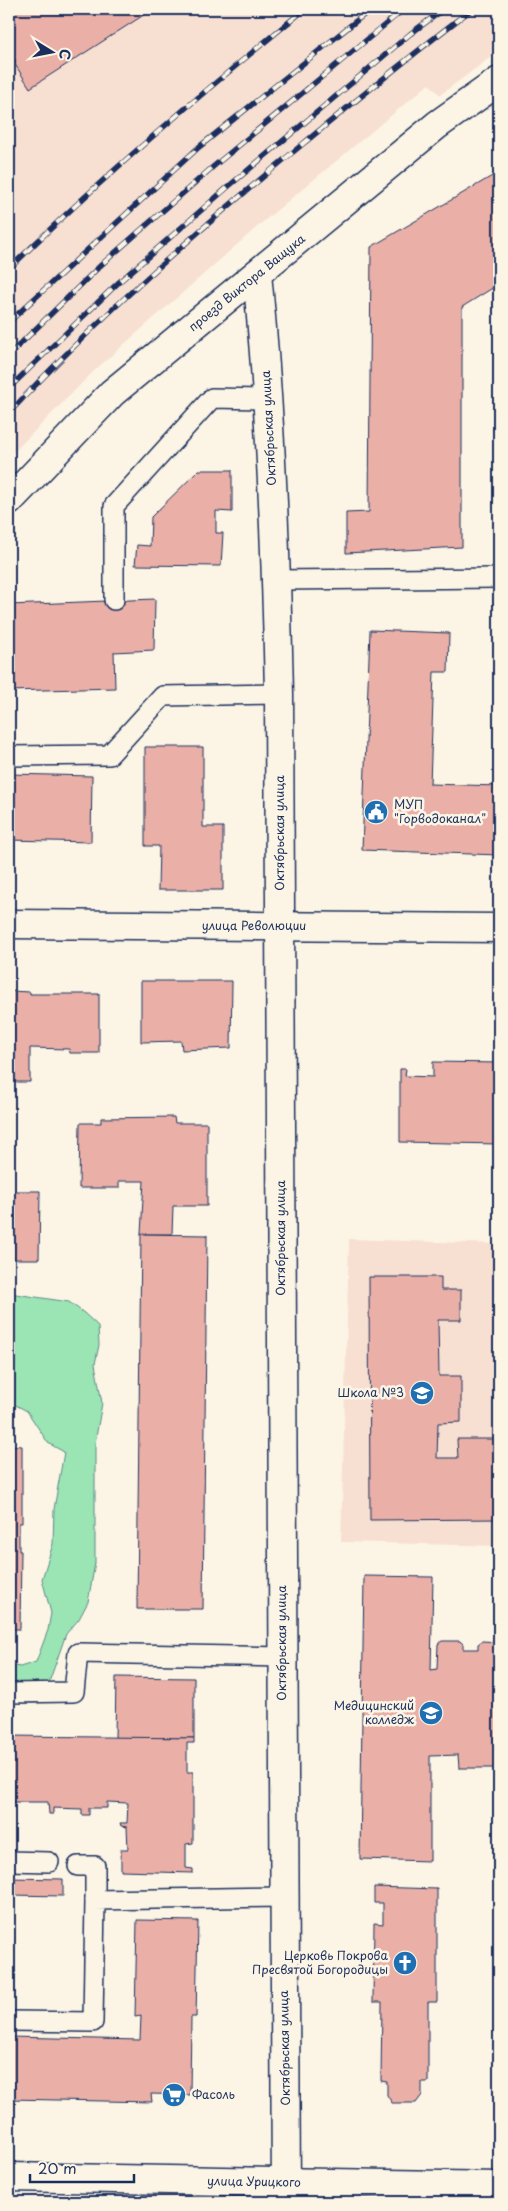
<svg xmlns="http://www.w3.org/2000/svg" width="508" height="2211" font-family="'Playpen Sans',sans-serif">
<style>
.built{fill:#f7e0d2}
.green{fill:#9be4b3;stroke:#5b8a88}
.building{fill:#eab0a7;stroke:#1b2f5e}
.lines{fill:none;stroke-linecap:round;stroke-linejoin:round}
.lane-casing{stroke:#1b2f5e;stroke-width:22}
.street-casing{stroke:#1b2f5e;stroke-width:31}
.secondary-casing{stroke:#1b2f5e;stroke-width:31}
.lane{stroke:#fcf5e5;stroke-width:19}
.street{stroke:#fcf5e5;stroke-width:28}
.secondary{stroke:#fcf5e5;stroke-width:28}
.rail-casing{stroke:#1b2f5e;stroke-width:5.5}
.rail{stroke:#fcf5e5;stroke-width:4;stroke-dasharray:11;stroke-linecap:butt}
.labels{text-anchor:middle;stroke-width:5;stroke-linejoin:round;paint-order:stroke}
.street-label{font-size:12px;fill:#1b2f5e;stroke:#fcf5e5}
.poi-label{font-size:12px;fill:#1b2f5e;stroke:#fcf5e5;text-anchor:end}
</style>
<rect width="100%" height="100%" fill="#fcf5e5"/>
<filter id="ink" filterUnits="userSpaceOnUse"><feTurbulence type="fractalNoise" baseFrequency=".02" numOctaves="2"/><feDisplacementMap in="SourceGraphic" scale="10" xChannelSelector="R" yChannelSelector="G"/><feConvolveMatrix kernelMatrix="1 2 1 2 8 2 1 2 1" color-interpolation-filters="sRGB"/></filter>
<g filter="url(#ink)">
<g class="built">
<polygon points="9,9 499,9 499,51 440,95 429,84 264,221 95,370 9,457"/>
<polygon points="349,1239 499,1244 499,1546 341,1542"/>
</g>
<polygon class="green" points="9,1293 69,1302 84,1313 98,1326 99,1345 95,1364 102,1403 95,1443 95,1563 88,1602 79,1619 66,1634 47,1688 37,1703 9,1703 9,1665 20,1667 36,1662 48,1630 51,1613 42,1579 53,1544 54,1509 64,1452 48,1443 27,1411 10,1402"/>
<g class="building">
<polygon points="9,9 153,9 30,88 9,55"/>
<polygon points="499,172 499,284 462,307 462,547 346,553 346,513 369,512 371,247"/>
<polygon points="199,470 232,470 232,512 216,511 216,533 223,533 221,566 135,565 137,545 150,546 151,517"/>
<polygon points="155,599 154,650 114,652 115,688 9,691 9,605"/>
<polygon points="370,630 449,633 448,672 434,672 430,784 499,786 499,855 362,850"/>
<polygon points="145,747 203,747 203,827 223,827 223,890 158,890 159,846 145,846"/>
<polygon points="9,774 92,776 91,842 9,840"/>
<polygon points="141,981 232,981 231,1048 182,1050 181,1041 141,1042"/>
<polygon points="9,991 30,992 30,994 99,994 99,1053 70,1053 69,1049 30,1048 30,1082 9,1082"/>
<polygon points="433,1062 499,1063 499,1144 400,1142 400,1069 406,1069 405,1076 433,1077"/>
<polygon points="174,1117 175,1123 207,1123 207,1206 173,1206 172,1234 141,1234 144,1181 119,1181 119,1188 79,1188 80,1123 101,1123 101,1118"/>
<polygon points="9,1191 40,1191 39,1259 9,1259"/>
<polygon points="141,1234 207,1235 203,1609 137,1609"/>
<polygon points="369,1277 441,1277 441,1290 461,1290 461,1320 438,1320 439,1376 461,1376 461,1422 438,1423 437,1458 458,1458 457,1439 499,1439 499,1519 370,1520"/>
<polygon points="9,1445 22,1446 22,1523 19,1523 19,1551 21,1551 20,1629 9,1629"/>
<polygon points="364,1576 433,1577 431,1670 437,1669 438,1644 442,1641 460,1641 463,1644 463,1649 478,1649 478,1644 482,1641 499,1642 499,1768 459,1768 458,1755 430,1756 430,1861 360,1859"/>
<polygon points="116,1677 194,1678 194,1738 115,1738"/>
<polygon points="9,1736 194,1738 194,1743 187,1743 187,1772 193,1772 193,1843 186,1844 186,1868 193,1869 193,1873 121,1871 121,1849 128,1849 127,1827 121,1826 120,1823 127,1823 128,1803 107,1802 107,1808 89,1808 89,1815 82,1815 82,1809 53,1808 53,1814 49,1814 48,1802 9,1802"/>
<polygon points="9,1878 63,1879 63,1896 9,1895"/>
<polygon points="374,1887 437,1889 437,2002 428,2002 428,2082 422,2082 422,2095 416,2103 392,2103 387,2095 387,2082 381,2081 382,2002 373,2002 374,1923 383,1924 383,1903 374,1903"/>
<polygon points="137,1920 198,1921 196,2017 191,2017 190,2095 151,2094 152,2102 9,2099 9,2037 140,2040 141,2016 135,2017"/>
</g>
<g class="lines">
<g class="lane-casing">
<g id="lane">
<polyline points="277,580 499,578"/>
<polyline points="114,600 114,506 212,398 268,399"/>
<polyline points="9,756 109,755 163,696 279,694"/>
<polyline points="9,1693 74,1692 78,1653 282,1657"/>
<polyline points="9,1861 49,1862"/>
<polyline points="78,1866 95,1866 95,1900"/>
<polyline points="9,2021 93,2022 95,1900 283,1897"/>
</g>
</g>
<g class="street-casing">
<g id="street">
<path d="M257,274C271,414 276,554 279,694L286,2202"/>
<polyline points="9,924 499,928"/>
<polyline points="9,2177 499,2186"/>
</g>
</g>
<g class="secondary-casing">
<polyline id="secondary" points="9,501 112,393 437,125 499,81"/>
</g>
<use href="#lane" class="lane"/>
<use href="#street" class="street"/>
<use href="#secondary" class="secondary"/>
<g class="rail-casing">
<g id="rail">
<polyline points="9,64 13,61"/>
<path d="M9,269C103,176 203,92 305,9"/>
<polyline points="9,322 199,147 371,9"/>
<polyline points="9,355 101,265 214,166 404,9"/>
<polyline points="9,388 119,282 229,186 410,34 444,9"/>
<path d="M9,413C98,317 202,227 304,143C359,98 415,52 472,9"/>
</g>
</g>
<use href="#rail" class="rail"/>
</g>
</g>
<defs>
<g id="civic-disc" transform="scale(1.25)"><circle r="9.5" fill="#1f6fb2" stroke="#fcf5e5"/><path d="M-.6-6.5H3V-4.5H.6V-3L4-1V1h2V6H-6V1h2V-1L-.6-3ZM-1.2 2.5V6h2.4V2.5Z" fill="#fff"/></g>
<g id="school-disc" transform="scale(1.25)"><circle r="9.5" fill="#1f6fb2" stroke="#fcf5e5"/><path d="M0-5L7-2L0 1L-7-2ZM-4 1L0 2.5L4 1V4Q0 6-4 4Z" fill="#fff"/></g>
<g id="university-disc" transform="scale(1.25)"><circle r="9.5" fill="#1f6fb2" stroke="#fcf5e5"/><path d="M0-5L7-2L0 1L-7-2ZM-4 1L0 2.5L4 1V4Q0 6-4 4Z" fill="#fff"/></g>
<g id="church-disc" transform="scale(1.25)"><circle r="9.5" fill="#1f6fb2" stroke="#fcf5e5"/><path d="M-1.2-6h2.4v3.5h3.3v2.4h-3.3V6h-2.4V-.1h-3.3v-2.4h3.3Z" fill="#fff"/></g>
<g id="supermarket-disc" transform="scale(1.25)"><circle r="9.5" fill="#1f6fb2" stroke="#fcf5e5"/><path d="M-6-5.5h2.5l.6 2H6L4.5 2H-2.5L-4.4-4H-6ZM-1.5 3.2a1.3 1.3 0 1 0 .1 0ZM3 3.2a1.3 1.3 0 1 0 .1 0Z" fill="#fff"/></g>
</defs>
<g fill-rule="evenodd">
<use href="#civic-disc" x="376" y="812"/>
<use href="#school-disc" x="422" y="1393"/>
<use href="#university-disc" x="431" y="1713"/>
<use href="#church-disc" x="405" y="1963"/>
<use href="#supermarket-disc" x="174" y="2095"/>
</g>
<g class="labels">
<g class="street-label">
<text transform="translate(247 283) rotate(-39)" y="4">проезд Виктора Ващука</text>
<text transform="translate(269 428) rotate(-93)" y="4">Октябрьская улица</text>
<text transform="translate(280 833) rotate(-90)" y="4">Октябрьская улица</text>
<text x="254" y="930">улица Революции</text>
<text transform="translate(281 1238) rotate(-90)" y="4">Октябрьская улица</text>
<text transform="translate(282 1643) rotate(-90)" y="4">Октябрьская улица</text>
<text transform="translate(285 2048) rotate(-91)" y="4">Октябрьская улица</text>
<text transform="translate(254 2182) rotate(1)" y="4">улица Урицкого</text>
</g>
<g class="poi-label">
<text x="394" y="809" text-anchor="start">МУП<tspan x="394" dy="14">"Горводоканал"</tspan></text>
<text x="404" y="1397">Школа №3</text>
<text x="414" y="1710">Медицинский<tspan x="414" dy="14">колледж</tspan></text>
<text x="388" y="1960">Церковь Покрова<tspan x="388" dy="14">Пресвятой Богородицы</tspan></text>
<text x="192" y="2099" text-anchor="start">Фасоль</text>
</g>
</g>
<rect width="508" height="2211" fill="none" stroke="#fcf5e5" stroke-width="30"/>
<rect x="15" y="15" width="478" height="2181" fill="none" stroke="#1b2f5e" stroke-width="2" filter="url(#ink)"/>
<g transform="translate(52 52) rotate(100)" stroke="#fcf5e5" stroke-width="4" paint-order="stroke">
<path d="M0-4L9 19L0 12L-9 19Z" fill="#1b2f5e"/>
<text y="-8" font-size="14" font-weight="bold" text-anchor="middle" fill="#1b2f5e">С</text>
</g>
<path d="M30 2174v8h104v-8" fill="none" stroke="#1b2f5e" stroke-width="2.5"/>
<text x="38" y="2174" font-size="15" fill="#1b2f5e" stroke="#fcf5e5" stroke-width="4" paint-order="stroke">20 m</text>
</svg>
